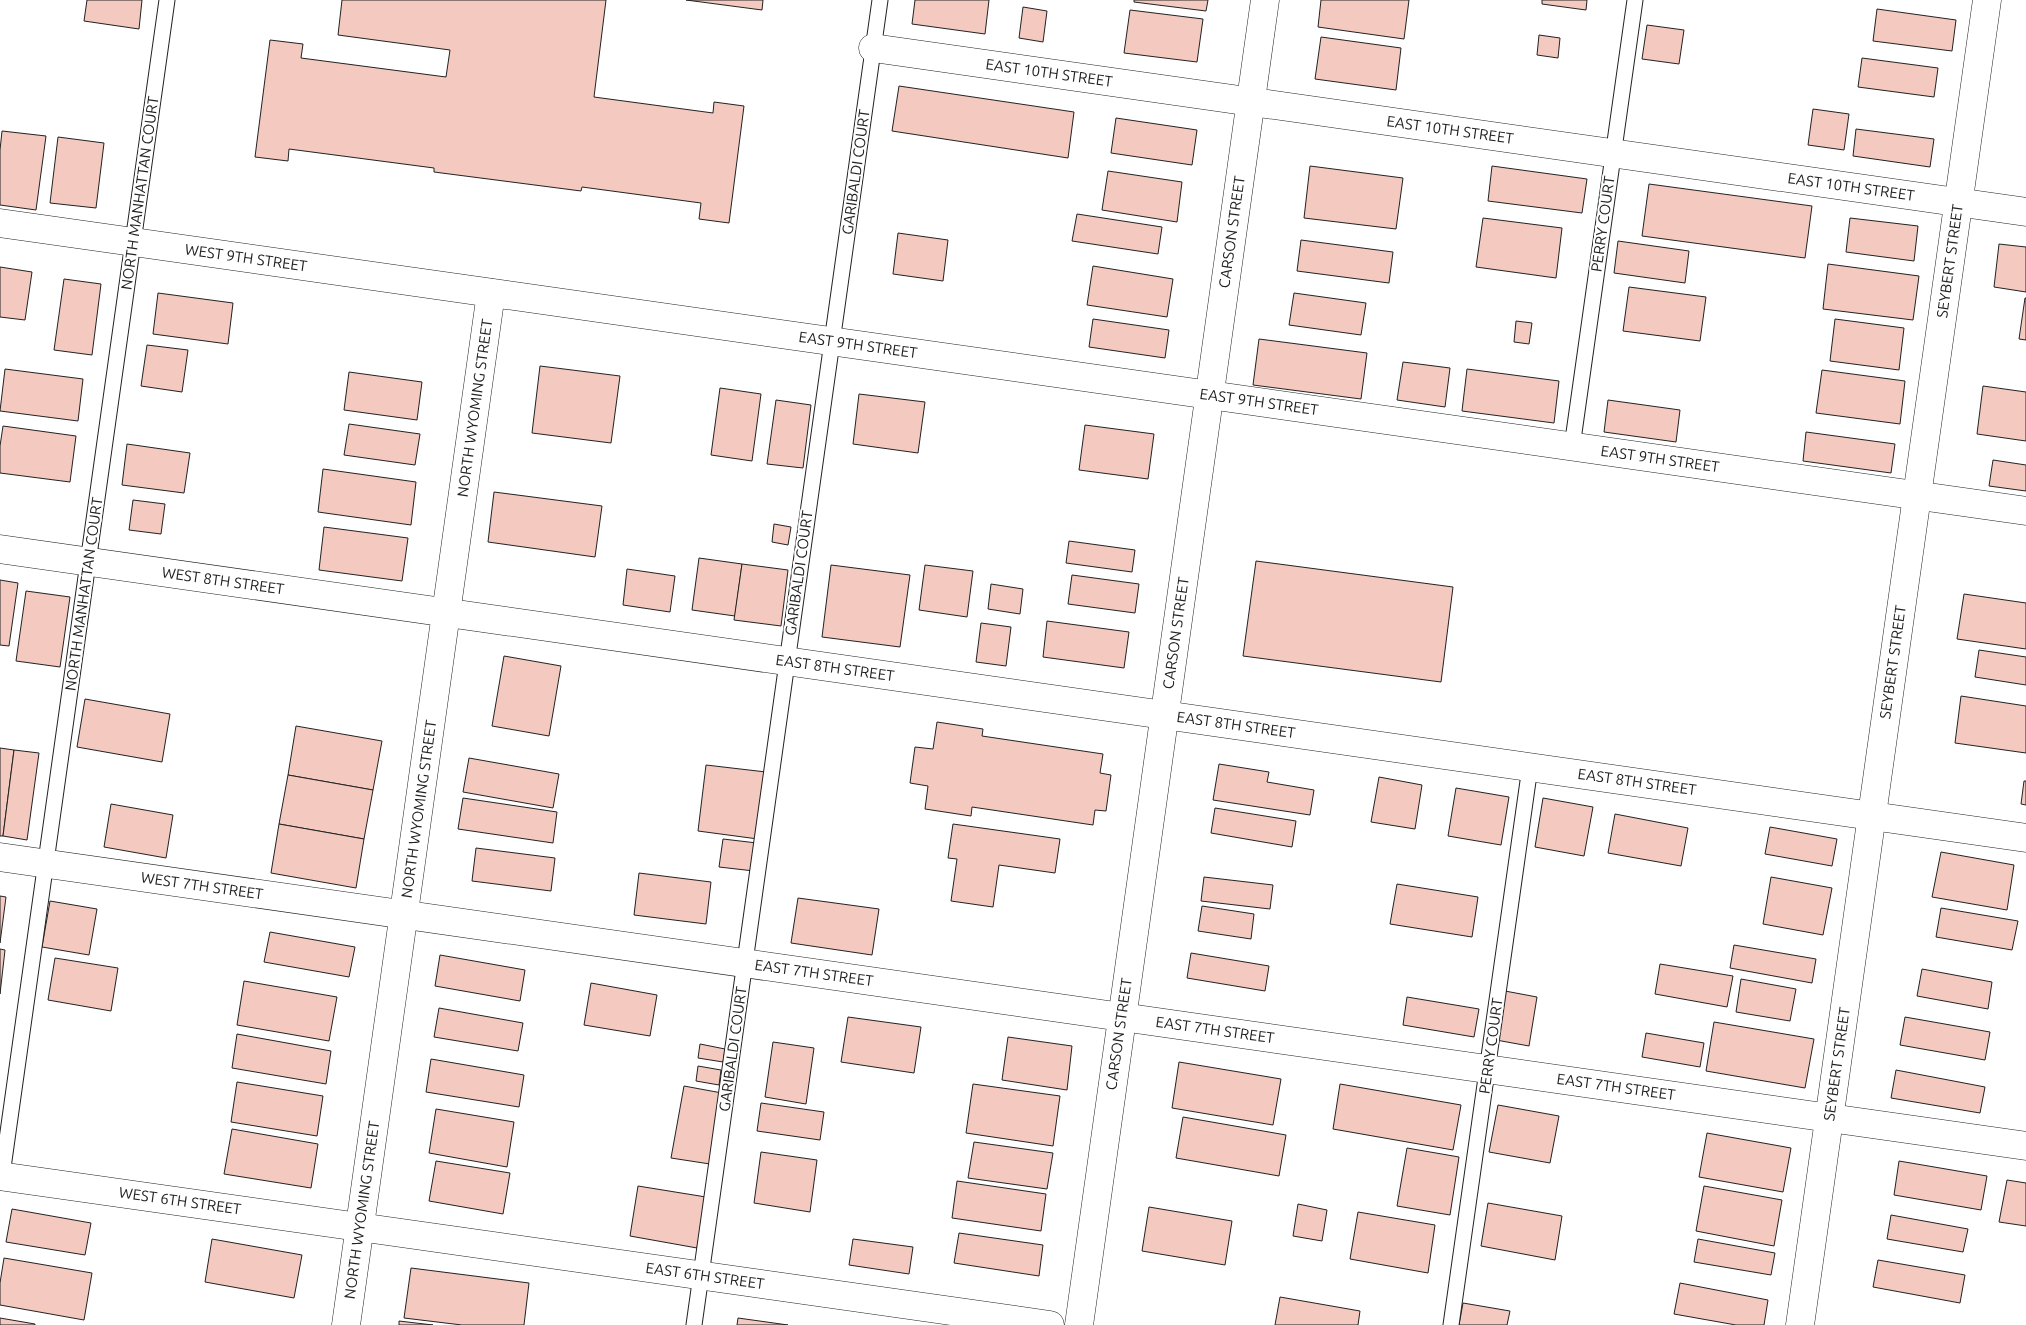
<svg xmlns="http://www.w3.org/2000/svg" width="2026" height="1325" font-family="Ubuntu,sans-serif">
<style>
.building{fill:#f3c9c0;stroke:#222}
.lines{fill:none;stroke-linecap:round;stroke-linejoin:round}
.service-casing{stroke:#222;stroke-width:17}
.minor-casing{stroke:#222;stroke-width:29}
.service{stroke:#fff;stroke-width:15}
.minor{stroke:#fff;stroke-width:28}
.labels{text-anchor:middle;stroke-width:4;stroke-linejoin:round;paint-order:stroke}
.street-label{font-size:15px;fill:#222;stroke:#fff}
</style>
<rect width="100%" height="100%" fill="#fff"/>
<g class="building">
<polygon points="87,0 142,0 139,29 84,21"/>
<polygon points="342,0 606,0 594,97 713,113 714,102 744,106 729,223 699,219 701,203 582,187 581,191 434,172 434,168 289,149 288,161 255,157 270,40 303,44 301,58 446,77 450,50 338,35"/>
<polygon points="686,0 763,0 762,10"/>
<polygon points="915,0 989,0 985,34 912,24"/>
<polygon points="1134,0 1208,0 1206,11 1134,2"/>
<polygon points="1321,0 1409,0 1404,39 1318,27"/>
<polygon points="1542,0 1587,0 1586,10 1542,4"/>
<polygon points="1023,7 1047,11 1043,42 1019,38"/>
<polygon points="1877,9 1956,20 1952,51 1873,41"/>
<polygon points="1130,10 1203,19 1197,62 1124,53"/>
<polygon points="1647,25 1684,30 1679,64 1642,59"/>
<polygon points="1539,35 1560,38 1558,58 1537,55"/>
<polygon points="1321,37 1401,48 1396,90 1315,79"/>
<polygon points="1862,58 1938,68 1934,97 1858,87"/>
<polygon points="899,86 1074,112 1068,158 892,131"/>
<polygon points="1813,109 1849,114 1844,150 1808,145"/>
<polygon points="1116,118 1197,130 1192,165 1111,153"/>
<polygon points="1856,129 1934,139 1930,167 1853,156"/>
<polygon points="2,131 46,136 36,210 0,205 0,150"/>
<polygon points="58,137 104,143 96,208 50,203"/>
<polygon points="1310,166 1403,178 1396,229 1304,218"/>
<polygon points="1492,166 1587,179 1582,213 1488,201"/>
<polygon points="1108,171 1182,182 1177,222 1102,210"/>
<polygon points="1649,184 1812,206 1805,258 1642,236"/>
<polygon points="1077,214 1162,227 1158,254 1072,241"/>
<polygon points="1483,218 1562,228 1556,278 1476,267"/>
<polygon points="1850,218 1918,226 1914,261 1846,252"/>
<polygon points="898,233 948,240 943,281 893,274"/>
<polygon points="1301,240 1393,252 1389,283 1297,271"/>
<polygon points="1618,241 1689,251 1685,283 1614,273"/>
<polygon points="1999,244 2026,247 2026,292 1994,287"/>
<polygon points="1828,264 1919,276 1913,320 1823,309"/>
<polygon points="1093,266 1173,279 1167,317 1087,305"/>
<polygon points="0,267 32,272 25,320 0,317"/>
<polygon points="64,279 101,284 92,355 54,350"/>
<polygon points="1629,287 1706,297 1700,341 1623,331"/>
<polygon points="158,293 233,303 228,344 153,334"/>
<polygon points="1294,293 1366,303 1361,335 1289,325"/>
<polygon points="2025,298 2026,298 2026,340 2019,339"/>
<polygon points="1093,319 1169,330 1165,358 1089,347"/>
<polygon points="1835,319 1904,328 1899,370 1830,361"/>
<polygon points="1516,321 1532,323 1529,344 1514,342"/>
<polygon points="1259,339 1367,353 1361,399 1253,385"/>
<polygon points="147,345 188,350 182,392 141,386"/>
<polygon points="1403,362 1450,368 1445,407 1397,400"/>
<polygon points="540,366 620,376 611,443 532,433"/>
<polygon points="5,369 83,379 78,421 0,411"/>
<polygon points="1467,369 1559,381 1554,423 1462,411"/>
<polygon points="1822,370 1905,381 1900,424 1816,413"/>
<polygon points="349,372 422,382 417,420 344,410"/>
<polygon points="1983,386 2026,392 2026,441 1977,434"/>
<polygon points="720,388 761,394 752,461 711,455"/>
<polygon points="859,394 925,402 918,453 853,444"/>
<polygon points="776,400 811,405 803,468 767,464"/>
<polygon points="1608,400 1680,410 1676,442 1604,432"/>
<polygon points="349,424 420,434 415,465 344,455"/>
<polygon points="1085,425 1154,434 1148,479 1079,470"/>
<polygon points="3,426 76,436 70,482 0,473 0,446"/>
<polygon points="1806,432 1895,444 1891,473 1803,461"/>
<polygon points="127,444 190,453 184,493 122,485"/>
<polygon points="1993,460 2026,465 2026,491 1989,486"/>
<polygon points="323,469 416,482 411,525 318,512"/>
<polygon points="494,492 602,506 595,557 488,542"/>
<polygon points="133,500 165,504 161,534 129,530"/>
<polygon points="774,524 791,527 788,545 772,542"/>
<polygon points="324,527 408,538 402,581 319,570"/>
<polygon points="1069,541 1135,550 1132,572 1066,563"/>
<polygon points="699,558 742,564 735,616 692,610"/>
<polygon points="1256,561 1453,587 1441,682 1243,656"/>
<polygon points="742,564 788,570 781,626 734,620"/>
<polygon points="831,565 910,575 900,647 822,637"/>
<polygon points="925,565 973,571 967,617 919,610"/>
<polygon points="627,569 675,576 670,612 623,605"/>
<polygon points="1072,575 1139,584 1135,613 1068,604"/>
<polygon points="0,580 18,583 9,646 0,645"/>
<polygon points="991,584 1023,589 1020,614 988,609"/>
<polygon points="26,591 70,597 60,667 16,661"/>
<polygon points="1964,594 2026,603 2026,649 1957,639"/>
<polygon points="1047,621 1129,632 1124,668 1043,657"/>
<polygon points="981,623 1011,627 1006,666 976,662"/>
<polygon points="1979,650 2026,657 2026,685 1975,677"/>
<polygon points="504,656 561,666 549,736 492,726"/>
<polygon points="1961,696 2026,706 2026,753 1955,743"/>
<polygon points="85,699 170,714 162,762 77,747"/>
<polygon points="937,722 983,729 982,736 1103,754 1100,773 1111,775 1106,811 1095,810 1093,825 972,807 971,816 925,809 928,786 910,783 915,747 933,749"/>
<polygon points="296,726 382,741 373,790 288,775"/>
<polygon points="0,748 14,750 3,836 0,836"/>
<polygon points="14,750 39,753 27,840 3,836"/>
<polygon points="469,758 559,774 553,808 463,792"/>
<polygon points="1219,764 1269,772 1267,782 1314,790 1310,815 1213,800"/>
<polygon points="706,765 766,772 758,839 698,831"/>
<polygon points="288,775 373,790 364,839 279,824"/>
<polygon points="1379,777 1422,785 1415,829 1371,822"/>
<polygon points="2024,781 2026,781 2026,805 2021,804"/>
<polygon points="1456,788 1509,797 1501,845 1448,836"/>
<polygon points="463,798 557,812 553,843 458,829"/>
<polygon points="1543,798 1593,807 1584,856 1535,847"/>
<polygon points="111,804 173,815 166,858 104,847"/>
<polygon points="1215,808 1296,821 1292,847 1211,833"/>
<polygon points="1615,814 1688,828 1681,866 1608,853"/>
<polygon points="279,824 364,839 356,888 271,873"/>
<polygon points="953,824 1060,839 1055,873 999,865 993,907 951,901 957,859 948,858"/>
<polygon points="1770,827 1837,839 1832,866 1765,854"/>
<polygon points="723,839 757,843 754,871 719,867"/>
<polygon points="476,848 555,858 551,891 472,881"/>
<polygon points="1941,852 2014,865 2007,910 1932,897"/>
<polygon points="639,873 711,882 706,924 634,915"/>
<polygon points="1204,877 1273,885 1270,909 1201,901"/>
<polygon points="1771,877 1832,888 1823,935 1763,924"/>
<polygon points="1397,884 1478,897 1472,937 1390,924"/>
<polygon points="0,896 6,897 0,943"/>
<polygon points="798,898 879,909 872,955 791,943"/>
<polygon points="50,901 97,909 89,955 42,947"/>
<polygon points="1202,906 1254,914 1251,939 1198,931"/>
<polygon points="1941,908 2018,921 2012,950 1936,937"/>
<polygon points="270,932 355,947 349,977 264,962"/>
<polygon points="1734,945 1816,959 1812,983 1730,968"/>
<polygon points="0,949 5,950 0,994"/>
<polygon points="1191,953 1269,966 1265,991 1187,978"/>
<polygon points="440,955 525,970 520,1001 435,986"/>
<polygon points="55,958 118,968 111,1011 48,1000"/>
<polygon points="1660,964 1733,976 1727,1007 1655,994"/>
<polygon points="1922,969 1992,982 1988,1009 1917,996"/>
<polygon points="1741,979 1796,989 1790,1021 1736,1012"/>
<polygon points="244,981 337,997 329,1041 237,1025"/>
<polygon points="591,983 657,995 650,1036 584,1025"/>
<polygon points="1505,991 1537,997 1529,1046 1496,1040"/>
<polygon points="1407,997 1479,1009 1474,1037 1403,1025"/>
<polygon points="439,1008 523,1023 518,1051 434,1037"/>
<polygon points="848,1017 921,1027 914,1073 841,1062"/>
<polygon points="1905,1017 1990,1032 1985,1060 1900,1045"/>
<polygon points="1714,1022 1814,1039 1805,1088 1706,1071"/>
<polygon points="1646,1033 1704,1043 1700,1067 1642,1057"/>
<polygon points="237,1034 331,1051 326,1084 232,1068"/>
<polygon points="1008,1037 1072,1046 1067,1090 1002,1080"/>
<polygon points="773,1042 814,1048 806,1104 765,1097"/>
<polygon points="700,1044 725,1049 723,1062 698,1058"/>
<polygon points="431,1059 524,1075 519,1107 426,1092"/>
<polygon points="1179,1062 1281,1079 1273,1125 1172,1108"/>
<polygon points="698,1066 721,1070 719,1085 696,1081"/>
<polygon points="1896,1070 1985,1087 1980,1113 1891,1098"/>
<polygon points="237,1082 323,1096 317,1136 231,1122"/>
<polygon points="973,1084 1060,1096 1053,1146 966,1133"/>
<polygon points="1340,1084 1461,1105 1453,1150 1333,1129"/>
<polygon points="684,1086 722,1093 710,1164 671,1158"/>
<polygon points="761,1103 824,1112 820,1140 757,1131"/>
<polygon points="1498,1105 1559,1116 1550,1163 1489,1152"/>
<polygon points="436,1109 514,1122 507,1167 429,1153"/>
<polygon points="1183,1117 1286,1135 1279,1176 1176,1158"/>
<polygon points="232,1129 318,1144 311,1188 224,1174"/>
<polygon points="1707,1133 1791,1148 1783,1192 1699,1177"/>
<polygon points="974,1142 1053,1153 1047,1189 968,1178"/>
<polygon points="1407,1148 1459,1157 1450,1215 1397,1206"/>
<polygon points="761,1152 817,1160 810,1212 754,1203"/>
<polygon points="436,1161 510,1173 503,1214 429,1201"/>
<polygon points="1899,1161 1987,1176 1981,1210 1894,1195"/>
<polygon points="2007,1180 2026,1183 2026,1226 1999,1222"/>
<polygon points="957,1181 1046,1194 1041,1231 952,1218"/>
<polygon points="638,1186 706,1197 697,1248 630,1236"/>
<polygon points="1704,1186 1782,1200 1774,1246 1696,1231"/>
<polygon points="1488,1203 1562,1216 1555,1260 1481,1246"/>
<polygon points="1298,1204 1327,1210 1322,1241 1293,1236"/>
<polygon points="1149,1207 1232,1221 1225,1265 1142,1251"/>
<polygon points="12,1209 91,1223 85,1255 6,1242"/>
<polygon points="1358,1212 1435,1225 1428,1273 1350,1259"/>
<polygon points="1891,1215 1968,1229 1963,1252 1887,1239"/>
<polygon points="959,1233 1043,1245 1039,1276 954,1263"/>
<polygon points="212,1239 302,1255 294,1298 205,1282"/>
<polygon points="853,1239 913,1247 909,1274 849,1265"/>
<polygon points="1698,1239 1775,1253 1771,1275 1694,1262"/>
<polygon points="4,1258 92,1273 84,1320 0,1305 0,1283"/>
<polygon points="1878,1260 1965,1275 1960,1303 1873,1287"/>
<polygon points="411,1268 529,1283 524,1325 462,1325 404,1318"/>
<polygon points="1680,1283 1768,1300 1764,1325 1736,1325 1674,1314"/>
<polygon points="1280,1297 1360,1311 1358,1325 1275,1325"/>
<polygon points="1463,1303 1510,1311 1507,1325 1459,1325"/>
<polygon points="0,1318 35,1324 35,1325 0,1325"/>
<polygon points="738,1318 788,1325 737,1325"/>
<polygon points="399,1321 433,1325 399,1325"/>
</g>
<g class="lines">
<g class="service-casing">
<g id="service">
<polyline points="1572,447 1635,0"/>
<polyline points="1,1182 167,0"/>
<polyline points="694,1325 880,0"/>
<polyline points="1451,1325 1530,767"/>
</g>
</g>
<g class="minor-casing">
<g id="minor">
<polyline points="873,48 2026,212"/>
<polyline points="0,223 2026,511"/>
<polyline points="0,549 2026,838"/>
<polyline points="0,857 2026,1146"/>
<polyline points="0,1176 1050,1325"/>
<polyline points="346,1325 491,293"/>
<polyline points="1079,1325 1265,0"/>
<polyline points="1800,1325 1987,0"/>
</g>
</g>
<use href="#service" class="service"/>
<use href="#minor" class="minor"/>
</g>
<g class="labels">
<g class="street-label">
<text transform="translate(1049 73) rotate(8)" y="5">EAST 10TH STREET</text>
<text transform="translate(1450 130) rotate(8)" y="5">EAST 10TH STREET</text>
<text transform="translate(856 172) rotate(-82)" y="5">GARIBALDI COURT</text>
<text transform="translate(1851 187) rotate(8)" y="5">EAST 10TH STREET</text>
<text transform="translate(140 193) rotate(-82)" y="5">NORTH MANHATTAN COURT</text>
<text transform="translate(1603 224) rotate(-82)" y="5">PERRY COURT</text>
<text transform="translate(1232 232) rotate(-82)" y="5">CARSON STREET</text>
<text transform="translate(246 258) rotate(8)" y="5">WEST 9TH STREET</text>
<text transform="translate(1950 261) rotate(-82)" y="5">SEYBERT STREET</text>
<text transform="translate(858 345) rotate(8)" y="5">EAST 9TH STREET</text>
<text transform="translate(1259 402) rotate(8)" y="5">EAST 9TH STREET</text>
<text transform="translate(475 408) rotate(-82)" y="5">NORTH WYOMING STREET</text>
<text transform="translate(1660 459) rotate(8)" y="5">EAST 9TH STREET</text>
<text transform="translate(799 573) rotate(-82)" y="5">GARIBALDI COURT</text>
<text transform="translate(223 581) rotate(8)" y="5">WEST 8TH STREET</text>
<text transform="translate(84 594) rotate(-82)" y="5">NORTH MANHATTAN COURT</text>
<text transform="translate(1176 633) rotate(-82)" y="5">CARSON STREET</text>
<text transform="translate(1893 662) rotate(-82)" y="5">SEYBERT STREET</text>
<text transform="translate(835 668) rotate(8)" y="5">EAST 8TH STREET</text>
<text transform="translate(1236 725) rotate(8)" y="5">EAST 8TH STREET</text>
<text transform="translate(1637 782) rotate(8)" y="5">EAST 8TH STREET</text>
<text transform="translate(419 809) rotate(-82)" y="5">NORTH WYOMING STREET</text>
<text transform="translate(202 886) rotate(8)" y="5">WEST 7TH STREET</text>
<text transform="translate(814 973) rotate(8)" y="5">EAST 7TH STREET</text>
<text transform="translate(1215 1030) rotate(8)" y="5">EAST 7TH STREET</text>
<text transform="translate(1119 1034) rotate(-82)" y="5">CARSON STREET</text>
<text transform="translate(1491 1046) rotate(-82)" y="5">PERRY COURT</text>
<text transform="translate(733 1049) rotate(-82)" y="5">GARIBALDI COURT</text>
<text transform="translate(1837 1064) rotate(-82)" y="5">SEYBERT STREET</text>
<text transform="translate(1616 1087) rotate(8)" y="5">EAST 7TH STREET</text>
<text transform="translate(180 1201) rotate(8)" y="5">WEST 6TH STREET</text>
<text transform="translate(362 1210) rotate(-82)" y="5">NORTH WYOMING STREET</text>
<text transform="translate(705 1276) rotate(8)" y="5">EAST 6TH STREET</text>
</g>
</g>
</svg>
